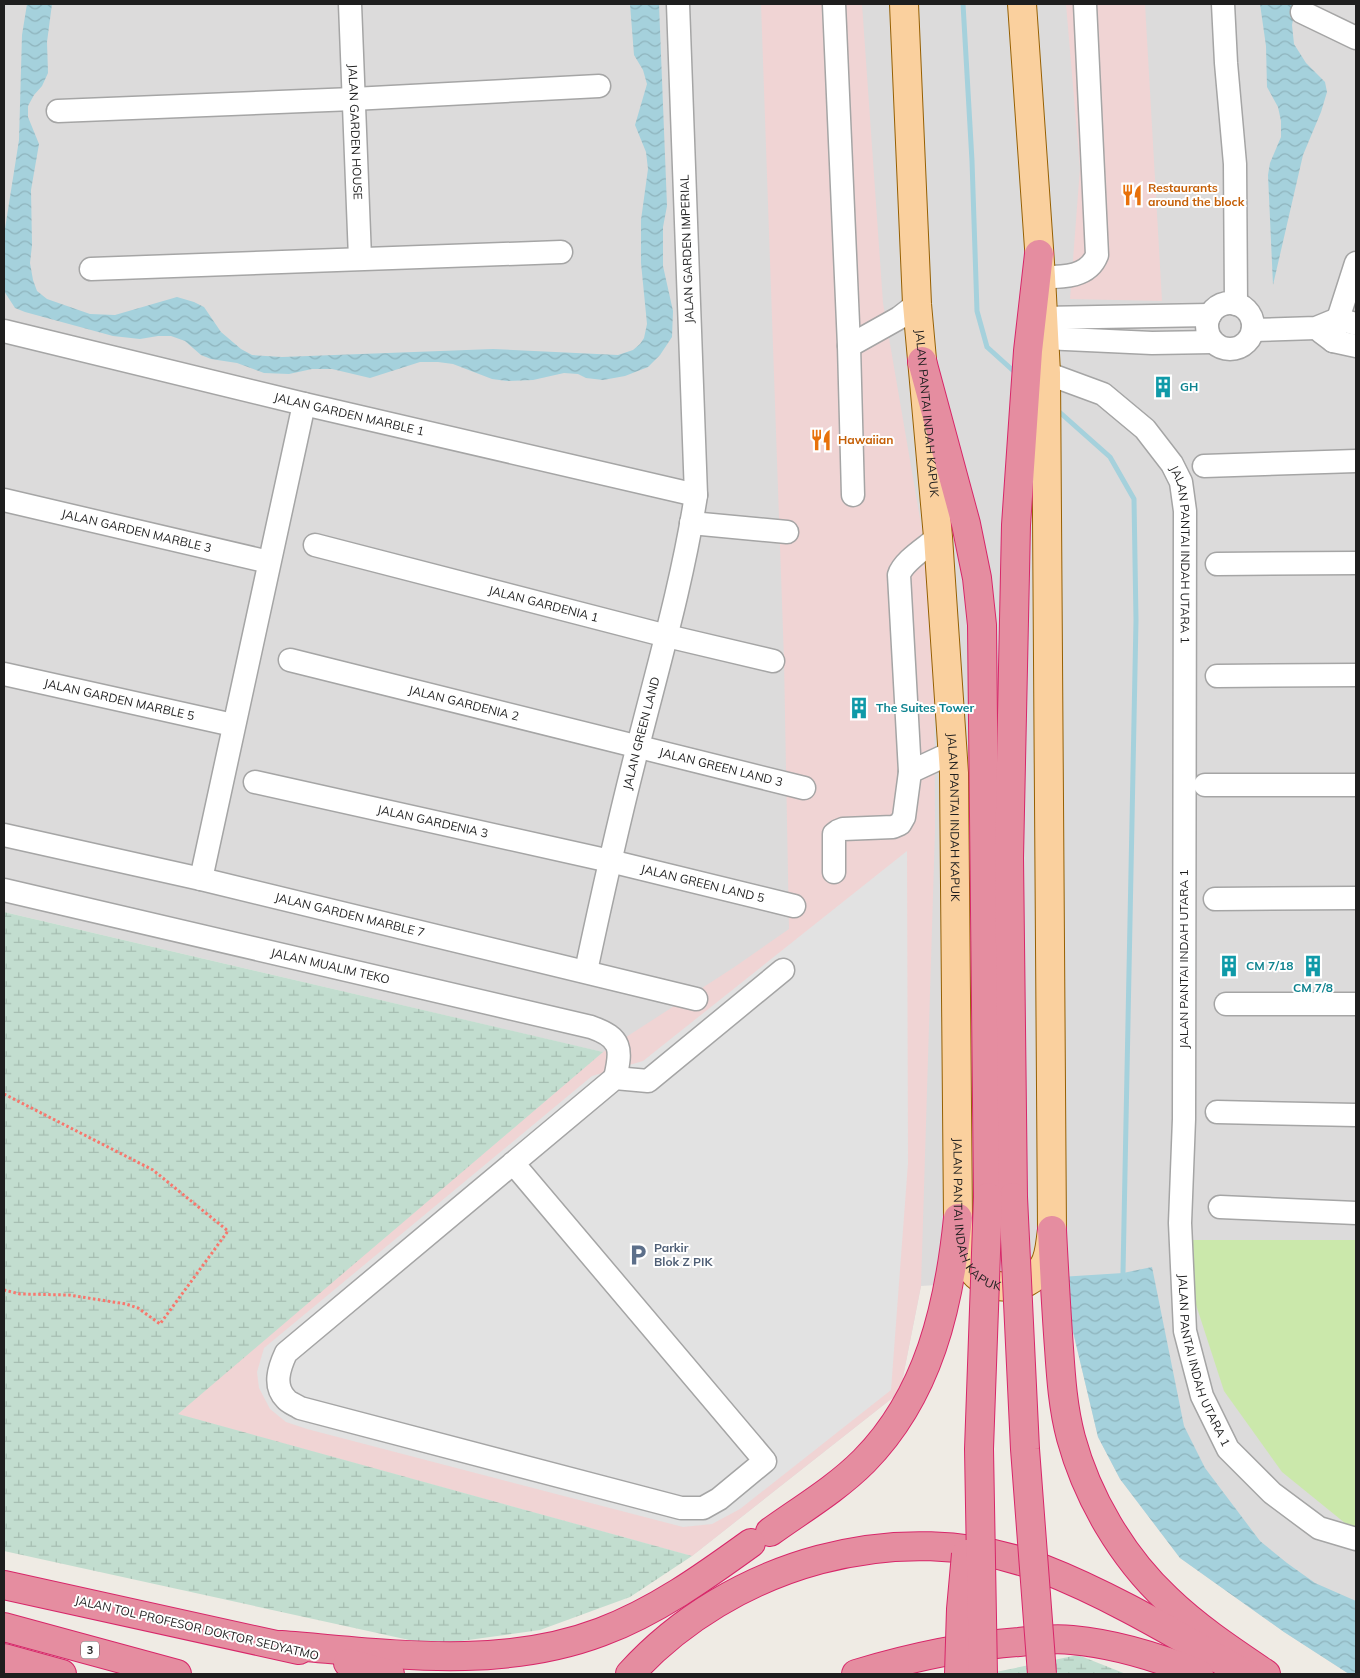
<svg xmlns="http://www.w3.org/2000/svg" width="1360" height="1678" font-family="Mulish,sans-serif">
<style>
.residential{fill:#dcdbdb}
.commercial{fill:#f0d4d4}
.grass{fill:#cbe8ab}
.wetland{fill:url(#wetland-marsh)}
.parking{fill:#e2e2e2}
.water{fill:url(#water-waves)}
.lines{fill:none;stroke-linecap:round;stroke-linejoin:round}
.stream{stroke:#a5d1dc;stroke-width:5}
.minor-casing{stroke:#a5a5a5;stroke-width:25}
.major-casing{stroke:#966003;stroke-width:30}
.highway-casing{stroke:#d72769;stroke-width:30}
.path{stroke:#f7776d;stroke-width:3;stroke-dasharray:2.5 2.5;stroke-linecap:butt}
.minor{stroke:#fff;stroke-width:22}
.major{stroke:#fad09e;stroke-width:28}
.highway{stroke:#e58da0;stroke-width:28}
.highway-bridge-casing{stroke:#d72769;stroke-width:30;stroke-linecap:butt}
.highway-bridge{stroke:#e58da0;stroke-width:28}
.labels{text-anchor:middle;stroke-width:4;stroke-linejoin:round;paint-order:stroke}
.shield{fill:#fff;stroke:#626262;stroke-width:1}
.shield-label{font-size:11px;font-weight:bold;fill:#1e1e1e}
.street-label{font-size:12px;fill:#1e1e1e;stroke:#fff}
.food-label{font-size:12px;font-weight:bold;fill:#c56008;stroke:#fff;text-anchor:start}
.culture-label{font-size:12px;font-weight:bold;fill:#0d838f;stroke:#fff;text-anchor:start}
.service-label{font-size:12px;font-weight:bold;fill:#4e5e75;stroke:#fff;text-anchor:start}
</style>
<defs>
<pattern id="wetland-marsh" width="20" height="14" patternUnits="userSpaceOnUse" patternTransform="scale(1.25)"><rect width="20" height="14" fill="#c2ddcf"/><path d="M1 5h8M5 5V1M11 12h8M15 12V8" fill="none" stroke="#a6bdb1"/></pattern>
<pattern id="water-waves" width="16" height="10" patternUnits="userSpaceOnUse" patternTransform="scale(1.25)"><rect width="16" height="10" fill="#a5d1dc"/><path d="M0 5q4-4 8 0t8 0" fill="none" stroke="#8eb3bc"/></pattern>
</defs>
<rect width="100%" height="100%" fill="#efebe4"/>
<polygon class="residential" points="4,4 1356,4 1356,1674 1349,1674 1284,1632 1180,1558 1120,1479 1098,1437 1060,1277 921,1286 900,1392 692,1556 177,1414 602,1052 4,912"/>
<g class="commercial">
<polygon points="761,4 862,4 883,303 934,600 935,830 921,1286 900,1392 692,1556 177,1414 603,1052 733,968 789,929 784,660"/>
<polygon points="1066,4 1145,4 1162,301 1070,299 1080,168"/>
</g>
<polygon class="grass" points="1175,1240 1356,1240 1356,1532 1282,1472 1224,1391"/>
<g class="wetland">
<polygon points="4,912 603,1052 178,1414 692,1556 630,1597 540,1630 432,1645 4,1551"/>
<polygon points="1078,1655 1126,1674 986,1674"/>
</g>
<polygon class="parking" points="907,851 908,1163 891,1390 740,1509 712,1524 683,1527 307,1429 286,1422 270,1409 259,1388 257,1372 264,1348 592,1076 643,1061"/>
<g class="water">
<polygon points="27,4 52,4 47,42 48,73 42,86 34,95 28,106 28,117 39,144 31,190 32,245 30,263 33,280 37,291 47,299 90,314 115,315 177,297 194,302 204,307 221,332 241,349 252,355 282,357 493,349 618,355 633,350 640,344 644,338 647,324 641,263 641,220 648,169 646,152 635,125 647,84 643,70 634,55 630,4 659,4 667,206 663,227 663,266 673,311 672,337 660,355 648,367 625,376 603,380 586,378 578,374 564,373 533,380 507,381 492,379 453,364 438,362 420,362 370,378 332,369 312,369 289,374 264,373 237,363 211,359 201,355 185,341 171,336 158,336 140,339 113,336 25,312 15,308 4,291 4,235 19,140 22,35"/>
<polygon points="1260,4 1296,4 1292,25 1294,44 1306,63 1325,82 1327,92 1321,112 1303,155 1273,285 1268,175 1270,163 1281,137 1281,121 1278,107 1267,87 1266,46"/>
<polygon points="1152,1267 1184,1426 1205,1468 1260,1541 1287,1563 1315,1583 1356,1601 1356,1674 1349,1674 1284,1632 1180,1558 1120,1479 1098,1437 1060,1277 1123,1273"/>
</g>
<g class="lines">
<g class="stream">
<polyline points="963,4 972,161 977,311 987,347 1018,375"/>
<polyline points="1056,409 1110,457 1134,499 1136,620 1123,1273 1125,1280"/>
</g>
<g class="minor-casing">
<g id="minor">
<path id="s1" d="M350,4L360,258"/>
<polyline points="834,4 849,346 853,495"/>
<polyline points="1223,4 1226,63 1235,164 1236,304"/>
<polyline points="1302,12 1356,38"/>
<polyline points="58,111 353,99 599,86"/>
<polyline points="91,269 561,252"/>
<path d="M1041,277C1062,277 1088,278 1097,255L1085,4"/>
<circle cx="1230" cy="326" r="23"/>
<polyline points="1042,318 1210,315"/>
<polyline points="1253,330 1316,328 1338,319 1356,324"/>
<path id="s2" d="M4,331L304,404L696,495"/>
<polyline points="1321,332 1333,341 1356,346"/>
<polyline points="1044,338 1152,343 1213,342"/>
<polyline points="1333,341 1338,319 1356,263"/>
<polyline points="849,346 899,318 917,304"/>
<path id="s3" d="M1046,373L1103,394L1145,429L1172,464L1181,482L1185,511L1184,1119L1180,1223L1185,1331L1202,1396L1228,1449L1272,1493L1319,1528L1356,1539"/>
<polyline points="1204,466 1356,461"/>
<path id="s4" d="M4,500L269,562"/>
<polyline points="691,523 787,532"/>
<path id="s5" d="M315,545L667,636L773,661"/>
<polyline points="1217,564 1356,563"/>
<path id="s6" d="M290,660L804,788"/>
<path id="s7" d="M4,674L233,725"/>
<polyline points="1217,676 1356,675"/>
<path d="M910,772L899,575C903,561 927,547 938,537"/>
<path id="s8" d="M255,782L610,861L794,906"/>
<polyline points="1205,785 1356,785"/>
<path id="s9" d="M4,835L201,879L696,999"/>
<polyline points="834,872 834,834 838,831 843,829 893,827 900,824 904,817 910,772 953,752"/>
<polyline points="201,879 304,404"/>
<path id="s10" d="M4,890L591,1027C622,1038 622,1049 615,1078"/>
<polyline points="1215,899 1356,898"/>
<path id="s11" d="M586,971C602,896 619,820 638,746C659,663 683,580 696,495L678,4"/>
<polyline points="1226,1004 1356,1004"/>
<polyline points="1217,1112 1356,1115"/>
<path d="M513,1163L765,1461L719,1499L703,1508H681L300,1408C296,1405 289,1403 286,1399C273,1386 279,1368 286,1353L615,1078L648,1081L783,970"/>
<polyline points="1220,1207 1356,1213"/>
</g>
</g>
<g class="major-casing">
<g id="major">
<path id="s12" d="M904,4L917,304L938,537L954,773L958,1218C960,1234 960,1251 969,1266C986,1293 1026,1294 1043,1267C1050,1257 1050,1242 1052,1230L1046,373L1041,277L1022,4"/>
</g>
</g>
<g class="highway-casing">
<g id="highway">
<polyline points="922,361 966,524 977,578 982,625 988,1197"/>
<polyline points="1013,1197 1009,858 1016,525 1028,351 1039,254"/>
<path d="M1052,1230C1054,1269 1056,1308 1059,1348C1061,1378 1063,1408 1071,1438C1087,1497 1122,1557 1167,1599C1197,1628 1232,1651 1266,1674"/>
<path d="M770,1532C802,1509 836,1489 864,1461C929,1395 949,1306 958,1218"/>
<polyline points="4,1585 299,1650"/>
<polyline points="4,1627 177,1674"/>
<path d="M281,1645C386,1653 498,1671 601,1632C655,1612 704,1577 751,1543"/>
<polyline points="4,1658 62,1674"/>
<polyline points="348,1663 390,1674"/>
<path d="M630,1674C730,1564 899,1514 1041,1568C1113,1596 1178,1636 1245,1674"/>
<path d="M856,1674C909,1658 963,1646 1019,1642C1036,1640 1054,1638 1072,1640C1116,1644 1158,1657 1199,1674"/>
</g>
</g>
<polyline class="path" points="4,1094 153,1170 228,1231 160,1324 138,1308 126,1304 69,1295 20,1294 4,1290"/>
<use href="#minor" class="minor"/>
<use href="#major" class="major"/>
<use href="#highway" class="highway"/>
<g class="highway-bridge-casing">
<g id="highway-bridge">
<polyline points="1013,1197 1025,1449 1042,1674"/>
<polyline points="959,1674 961,1609 966,1554"/>
<polyline points="983,1674 979,1449 988,1197"/>
</g>
</g>
<use href="#highway-bridge" class="highway-bridge"/>
</g>
<defs>
<g id="restaurant-bare" transform="scale(1.725)"><path d="M-5-6h1v4h1v-4h1v4h1v-4h1v5L-1.5 .5V6h-2V.5L-5-1ZM5-6V6H3V1.5H1.5Q1.5-4 5-6Z" fill="#e8710a" stroke="#fff" stroke-width="2.5" paint-order="stroke"/></g>
<g id="building-bare" transform="scale(1.725)"><path d="M-4-6H4V6H1V3H-1V6H-4ZM-2.5-4.3h1.7v1.8h-1.7ZM.8-4.3h1.7v1.8H.8ZM-2.5-1h1.7V.8h-1.7ZM.8-1h1.7V.8H.8Z" fill="#0f9aa8" stroke="#fff" stroke-width="2.5" paint-order="stroke"/></g>
<g id="parking-bare" transform="scale(1.725)"><path d="M-3.5-5.5H1a3.5 3.5 0 0 1 0 7H-1V5.5H-3.5ZM-1-3.4V-.6H.8a1.4 1.4 0 0 0 0-2.8Z" fill="#5c6f8a" stroke="#fff" stroke-width="2.5" paint-order="stroke"/></g>
</defs>
<g fill-rule="evenodd">
<use href="#restaurant-bare" x="1132" y="195"/>
<use href="#building-bare" x="1163" y="387"/>
<use href="#restaurant-bare" x="821" y="440"/>
<use href="#building-bare" x="859" y="708"/>
<use href="#building-bare" x="1229" y="966"/>
<use href="#building-bare" x="1313" y="966"/>
<use href="#parking-bare" x="638" y="1255"/>
</g>
<g class="labels">
<rect class="shield" x="81" y="1641.5" width="18" height="17" rx="4"/>
<g class="shield-label">
<text x="90" y="1654">3</text>
</g>
<g class="street-label">
<text dy="4" stroke="none"><textPath href="#s1" startOffset="128">JALAN GARDEN HOUSE</textPath></text>
<text transform="translate(687 249) rotate(-92)" y="4">JALAN GARDEN IMPERIAL</text>
<text dy="4" stroke="none"><textPath href="#s12" startOffset="410">JALAN PANTAI INDAH KAPUK</textPath></text>
<text dy="4" stroke="none"><textPath href="#s2" startOffset="355">JALAN GARDEN MARBLE 1</textPath></text>
<text dy="4" stroke="none"><textPath href="#s4" startOffset="136">JALAN GARDEN MARBLE 3</textPath></text>
<text dy="4" stroke="none"><textPath href="#s3" startOffset="252">JALAN PANTAI INDAH UTARA 1</textPath></text>
<text dy="4" stroke="none"><textPath href="#s5" startOffset="236">JALAN GARDENIA 1</textPath></text>
<text dy="4" stroke="none"><textPath href="#s7" startOffset="118">JALAN GARDEN MARBLE 5</textPath></text>
<text dy="4" stroke="none"><textPath href="#s6" startOffset="179">JALAN GARDENIA 2</textPath></text>
<text dy="4" stroke="none"><textPath href="#s11" startOffset="244">JALAN GREEN LAND</textPath></text>
<text dy="4" stroke="none"><textPath href="#s6" startOffset="444">JALAN GREEN LAND 3</textPath></text>
<text dy="4" stroke="none"><textPath href="#s12" startOffset="815">JALAN PANTAI INDAH KAPUK</textPath></text>
<text dy="4" stroke="none"><textPath href="#s8" startOffset="182">JALAN GARDENIA 3</textPath></text>
<text dy="4" stroke="none"><textPath href="#s8" startOffset="459">JALAN GREEN LAND 5</textPath></text>
<text dy="4" stroke="none"><textPath href="#s9" startOffset="355">JALAN GARDEN MARBLE 7</textPath></text>
<text transform="translate(1184 959) rotate(-90)" y="4">JALAN PANTAI INDAH UTARA 1</text>
<text dy="4" stroke="none"><textPath href="#s10" startOffset="335">JALAN MUALIM TEKO</textPath></text>
<text dy="4" stroke="none"><textPath href="#s12" startOffset="1220">JALAN PANTAI INDAH KAPUK</textPath></text>
<text dy="4" stroke="none"><textPath href="#s3" startOffset="1062">JALAN PANTAI INDAH UTARA 1</textPath></text>
<text transform="translate(197 1628) rotate(13)" y="4">JALAN TOL PROFESOR DOKTOR SEDYATMO</text>
</g>
<g class="food-label">
<text x="1148" y="192">Restaurants<tspan x="1148" dy="14">around the block</tspan></text>
<text x="838" y="444">Hawaiian</text>
</g>
<g class="culture-label">
<text x="1180" y="391">GH</text>
<text x="876" y="712">The Suites Tower</text>
<text x="1246" y="970">CM 7/18</text>
<text x="1313" y="992" text-anchor="middle">CM 7/8</text>
</g>
<g class="service-label">
<text x="654" y="1252">Parkir<tspan x="654" dy="14">Blok Z PIK</tspan></text>
</g>
</g>
<rect width="1360" height="1678" fill="none" stroke="#1e1e1e" stroke-width="10"/>
</svg>
